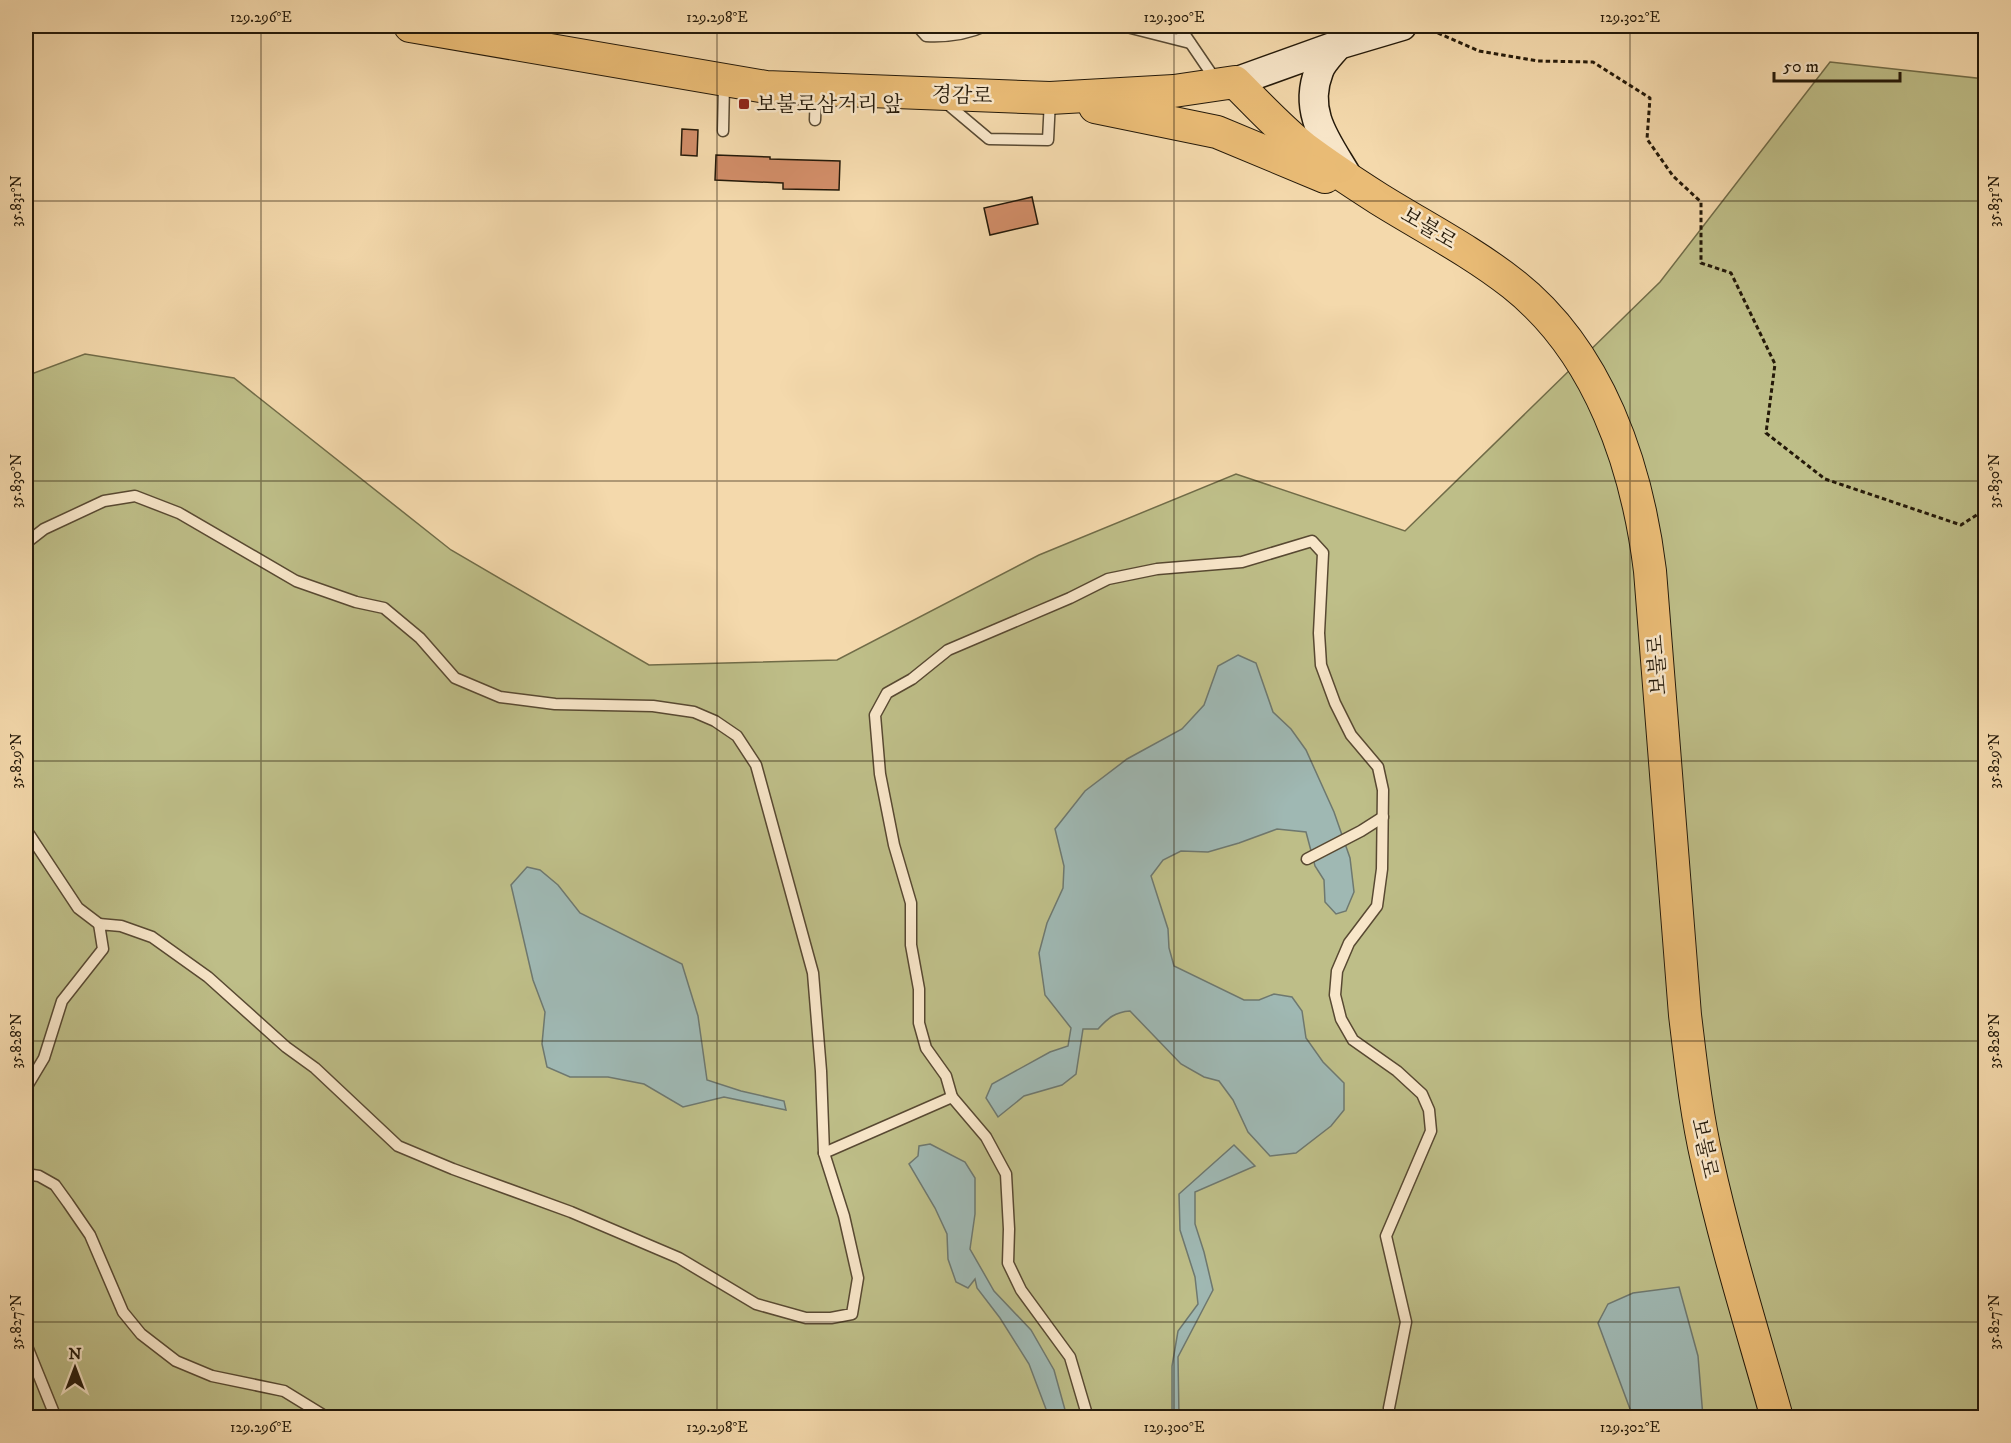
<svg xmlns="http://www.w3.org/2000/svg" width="2011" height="1443" font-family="'IM FELL DW Pica','Noto Serif KR',serif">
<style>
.green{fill:#bebe88;stroke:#716c48;stroke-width:1.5}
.water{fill:#9fb8b3;stroke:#6e786f;stroke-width:1.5}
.building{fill:#d18d68;stroke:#241909;stroke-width:1.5}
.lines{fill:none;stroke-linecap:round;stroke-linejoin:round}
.lane-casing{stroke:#584932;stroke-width:13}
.secondary-casing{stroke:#241909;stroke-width:31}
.primary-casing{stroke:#241909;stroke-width:34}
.path{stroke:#241909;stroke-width:3;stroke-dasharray:4.5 3;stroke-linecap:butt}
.lane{stroke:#f8e6c9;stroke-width:10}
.secondary{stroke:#f8e6c9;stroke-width:28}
.primary{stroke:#eabc76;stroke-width:32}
.ticks{fill:none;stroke:#241909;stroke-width:1.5;stroke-opacity:0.45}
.poi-dot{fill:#8f2418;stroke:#f8e6c9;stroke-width:2}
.labels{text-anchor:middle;stroke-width:5;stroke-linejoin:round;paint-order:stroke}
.street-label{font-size:21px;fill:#241909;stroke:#f8e6c9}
.poi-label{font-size:21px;fill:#241909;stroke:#f8e6c9;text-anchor:start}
.neatline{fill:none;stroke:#241909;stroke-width:2}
.ticks-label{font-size:15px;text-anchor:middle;fill:#241909}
</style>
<rect width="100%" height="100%" fill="#f4d9ac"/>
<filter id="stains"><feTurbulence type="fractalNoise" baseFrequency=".00333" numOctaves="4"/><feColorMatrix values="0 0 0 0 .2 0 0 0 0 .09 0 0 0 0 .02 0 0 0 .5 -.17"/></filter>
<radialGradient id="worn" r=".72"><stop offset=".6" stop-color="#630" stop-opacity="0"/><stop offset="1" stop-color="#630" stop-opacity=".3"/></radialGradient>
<polygon class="green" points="1830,62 1985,79 1985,1417 26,1418 26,376 85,354 234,378 451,550 649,665 837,660 1039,555 1236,474 1405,531 1660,282"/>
<g class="water">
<path d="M1238,655L1256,663L1273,712L1291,729L1306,750L1334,812L1350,858L1354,892L1346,911L1336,914L1325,902L1324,880L1315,866L1306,832L1277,829L1239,843L1208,852L1181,851L1163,860L1151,876L1168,929L1169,948L1174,966L1244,1000H1259L1274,994L1292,997L1302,1011L1306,1038L1323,1062L1344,1083V1110L1331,1126L1296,1153L1270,1156L1248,1132L1233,1100L1219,1081L1204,1077L1181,1064L1130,1011C1115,1012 1108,1018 1098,1029H1083L1076,1074L1062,1085L1024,1096L998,1117L986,1098L992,1084L1050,1052L1068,1046L1071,1028L1045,995L1039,953L1047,923L1063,888L1064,866L1055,829L1085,791L1127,759L1182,729L1204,705L1218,666Z"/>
<polygon points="527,867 540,870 558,885 580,913 682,964 698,1016 707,1080 741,1091 784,1101 786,1110 724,1097 683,1107 644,1084 608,1077 570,1077 547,1067 542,1044 545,1012 533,980 511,885"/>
<polygon points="930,1144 965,1162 975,1178 975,1214 970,1249 994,1291 1031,1330 1054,1370 1067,1417 1049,1417 1029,1364 1000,1318 977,1288 975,1279 968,1288 956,1282 948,1259 947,1234 935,1208 909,1164 918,1156 919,1146"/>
<polygon points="1234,1145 1255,1166 1195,1192 1195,1224 1204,1252 1213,1290 1178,1357 1179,1417 1172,1417 1172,1366 1178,1331 1198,1304 1195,1277 1180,1230 1179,1194"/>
<polygon points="1679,1287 1698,1356 1703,1417 1633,1417 1598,1323 1608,1304 1633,1293"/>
</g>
<g class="building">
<polygon points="682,129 698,130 697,156 681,155"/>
<polygon points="716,155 770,157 770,159 840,161 839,190 783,189 783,183 715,180"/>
<polygon points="1032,197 1038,224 990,235 984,208"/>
</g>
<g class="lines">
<g class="lane-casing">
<g id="lane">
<path d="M917,26L926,36C947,37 966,35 985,26"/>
<polyline points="1123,26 1190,43"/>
<polyline points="1170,26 1183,32 1217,82"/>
<polyline points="945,102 989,139 1048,140 1050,100"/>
<polyline points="815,120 816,93"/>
<polyline points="723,131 724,83"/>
<polyline points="26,543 44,529 104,501 135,496 179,513 296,581 356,602 384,608 420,638 455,678 500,697 555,704 653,706 694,712 715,721 737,736 756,765 813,973 821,1071 824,1153 844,1216 858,1278 852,1314 831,1318 806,1318 756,1304 679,1258 571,1212 453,1169 398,1146 315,1068 286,1047 208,977 152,937 121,926 99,924 103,949 62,1001 44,1058 26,1088"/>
<polyline points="26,834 29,834 78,908 99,924"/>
<polyline points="1307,859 1361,831 1383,817"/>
<polyline points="952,1097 946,1076 926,1048 919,1023 919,989 911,945 911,903 894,845 880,774 875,715 887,693 912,679 948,650 1070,598 1108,579 1157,569 1242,562 1312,541 1323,553 1319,633 1321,665 1335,703 1351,735 1378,767 1383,790 1382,869 1377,906 1349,943 1337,971 1335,995 1341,1019 1353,1040 1397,1071 1422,1094 1429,1110 1431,1131 1386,1236 1406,1322 1389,1408 1389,1418"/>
<polyline points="824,1153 952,1097 986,1137 1006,1174 1009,1229 1008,1263 1021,1290 1070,1357 1088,1418"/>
<polyline points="26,1174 39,1176 55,1185 68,1203 90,1235 123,1312 141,1334 176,1361 212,1376 284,1391 328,1418"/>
<polyline points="26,1344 56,1418"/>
</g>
</g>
<g class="secondary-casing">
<g id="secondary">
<path d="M1338,45C1332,53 1322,62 1319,71C1302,114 1329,144 1349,179"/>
<polyline points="1235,82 1338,45 1402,26"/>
</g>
</g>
<g class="primary-casing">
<g id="primary">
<path d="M410,26L766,87L1050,98L1174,91L1235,82C1258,105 1279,128 1304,148C1328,166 1354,183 1379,199C1424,227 1471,251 1513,284C1599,352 1637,465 1650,571L1685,1015C1691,1064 1696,1112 1707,1160C1726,1247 1753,1332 1777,1418"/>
<polyline points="1095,107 1217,132 1325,177"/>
</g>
</g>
<polyline class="path" points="1424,27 1479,51 1538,61 1593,62 1650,98 1647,139 1673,176 1701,202 1701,263 1731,273 1775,364 1766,433 1825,479 1961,525 1986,509"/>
<use href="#lane" class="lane"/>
<use href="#secondary" class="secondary"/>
<use href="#primary" class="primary"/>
</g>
<path class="ticks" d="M261,26V1418M717,26V1418M1174,26V1418M1630,26V1418M26,201H1986M26,481H1986M26,761H1986M26,1041H1986M26,1322H1986"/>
<rect class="poi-dot" x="738" y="98" width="12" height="12" rx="3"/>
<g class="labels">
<g class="street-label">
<text transform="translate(962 95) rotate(2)" y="7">경감로</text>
<text transform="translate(1429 228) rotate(31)" y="7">보불로</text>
<text transform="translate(1657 665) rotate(-94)" y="7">보불로</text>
<text transform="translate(1705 1148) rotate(78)" y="7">보불로</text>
</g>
<g class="poi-label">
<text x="756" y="111">보불로삼거리 앞</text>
</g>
</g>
<rect width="2011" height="1443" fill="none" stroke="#f4d9ac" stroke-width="66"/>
<g transform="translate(75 1368)" stroke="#f8e6c9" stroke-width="4.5" paint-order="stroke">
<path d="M0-4.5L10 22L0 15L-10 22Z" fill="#241909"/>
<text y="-9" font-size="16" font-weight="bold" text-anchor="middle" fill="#241909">N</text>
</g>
<path d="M1774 72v9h126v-9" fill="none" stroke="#241909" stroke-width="3"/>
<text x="1783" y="72" font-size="18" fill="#241909" stroke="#f8e6c9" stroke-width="4.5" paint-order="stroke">50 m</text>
<rect x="33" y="33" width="1945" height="1377" class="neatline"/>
<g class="ticks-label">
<text x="261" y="22">129.296°E</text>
<text x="717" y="22">129.298°E</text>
<text x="1174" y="22">129.300°E</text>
<text x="1630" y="22">129.302°E</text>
<text transform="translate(16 201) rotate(-90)" y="5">35.831°N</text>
<text transform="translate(1994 201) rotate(-90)" y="5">35.831°N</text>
<text transform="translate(16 481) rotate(-90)" y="5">35.830°N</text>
<text transform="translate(1994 481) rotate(-90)" y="5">35.830°N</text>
<text transform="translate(16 761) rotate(-90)" y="5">35.829°N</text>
<text transform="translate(1994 761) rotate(-90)" y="5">35.829°N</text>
<text transform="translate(16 1041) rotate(-90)" y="5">35.828°N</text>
<text transform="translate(1994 1041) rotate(-90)" y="5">35.828°N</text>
<text transform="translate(16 1322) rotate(-90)" y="5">35.827°N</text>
<text transform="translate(1994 1322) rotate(-90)" y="5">35.827°N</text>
<text x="261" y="1432">129.296°E</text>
<text x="717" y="1432">129.298°E</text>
<text x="1174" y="1432">129.300°E</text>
<text x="1630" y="1432">129.302°E</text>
</g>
<rect width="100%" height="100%" filter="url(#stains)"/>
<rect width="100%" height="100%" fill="url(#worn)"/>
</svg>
